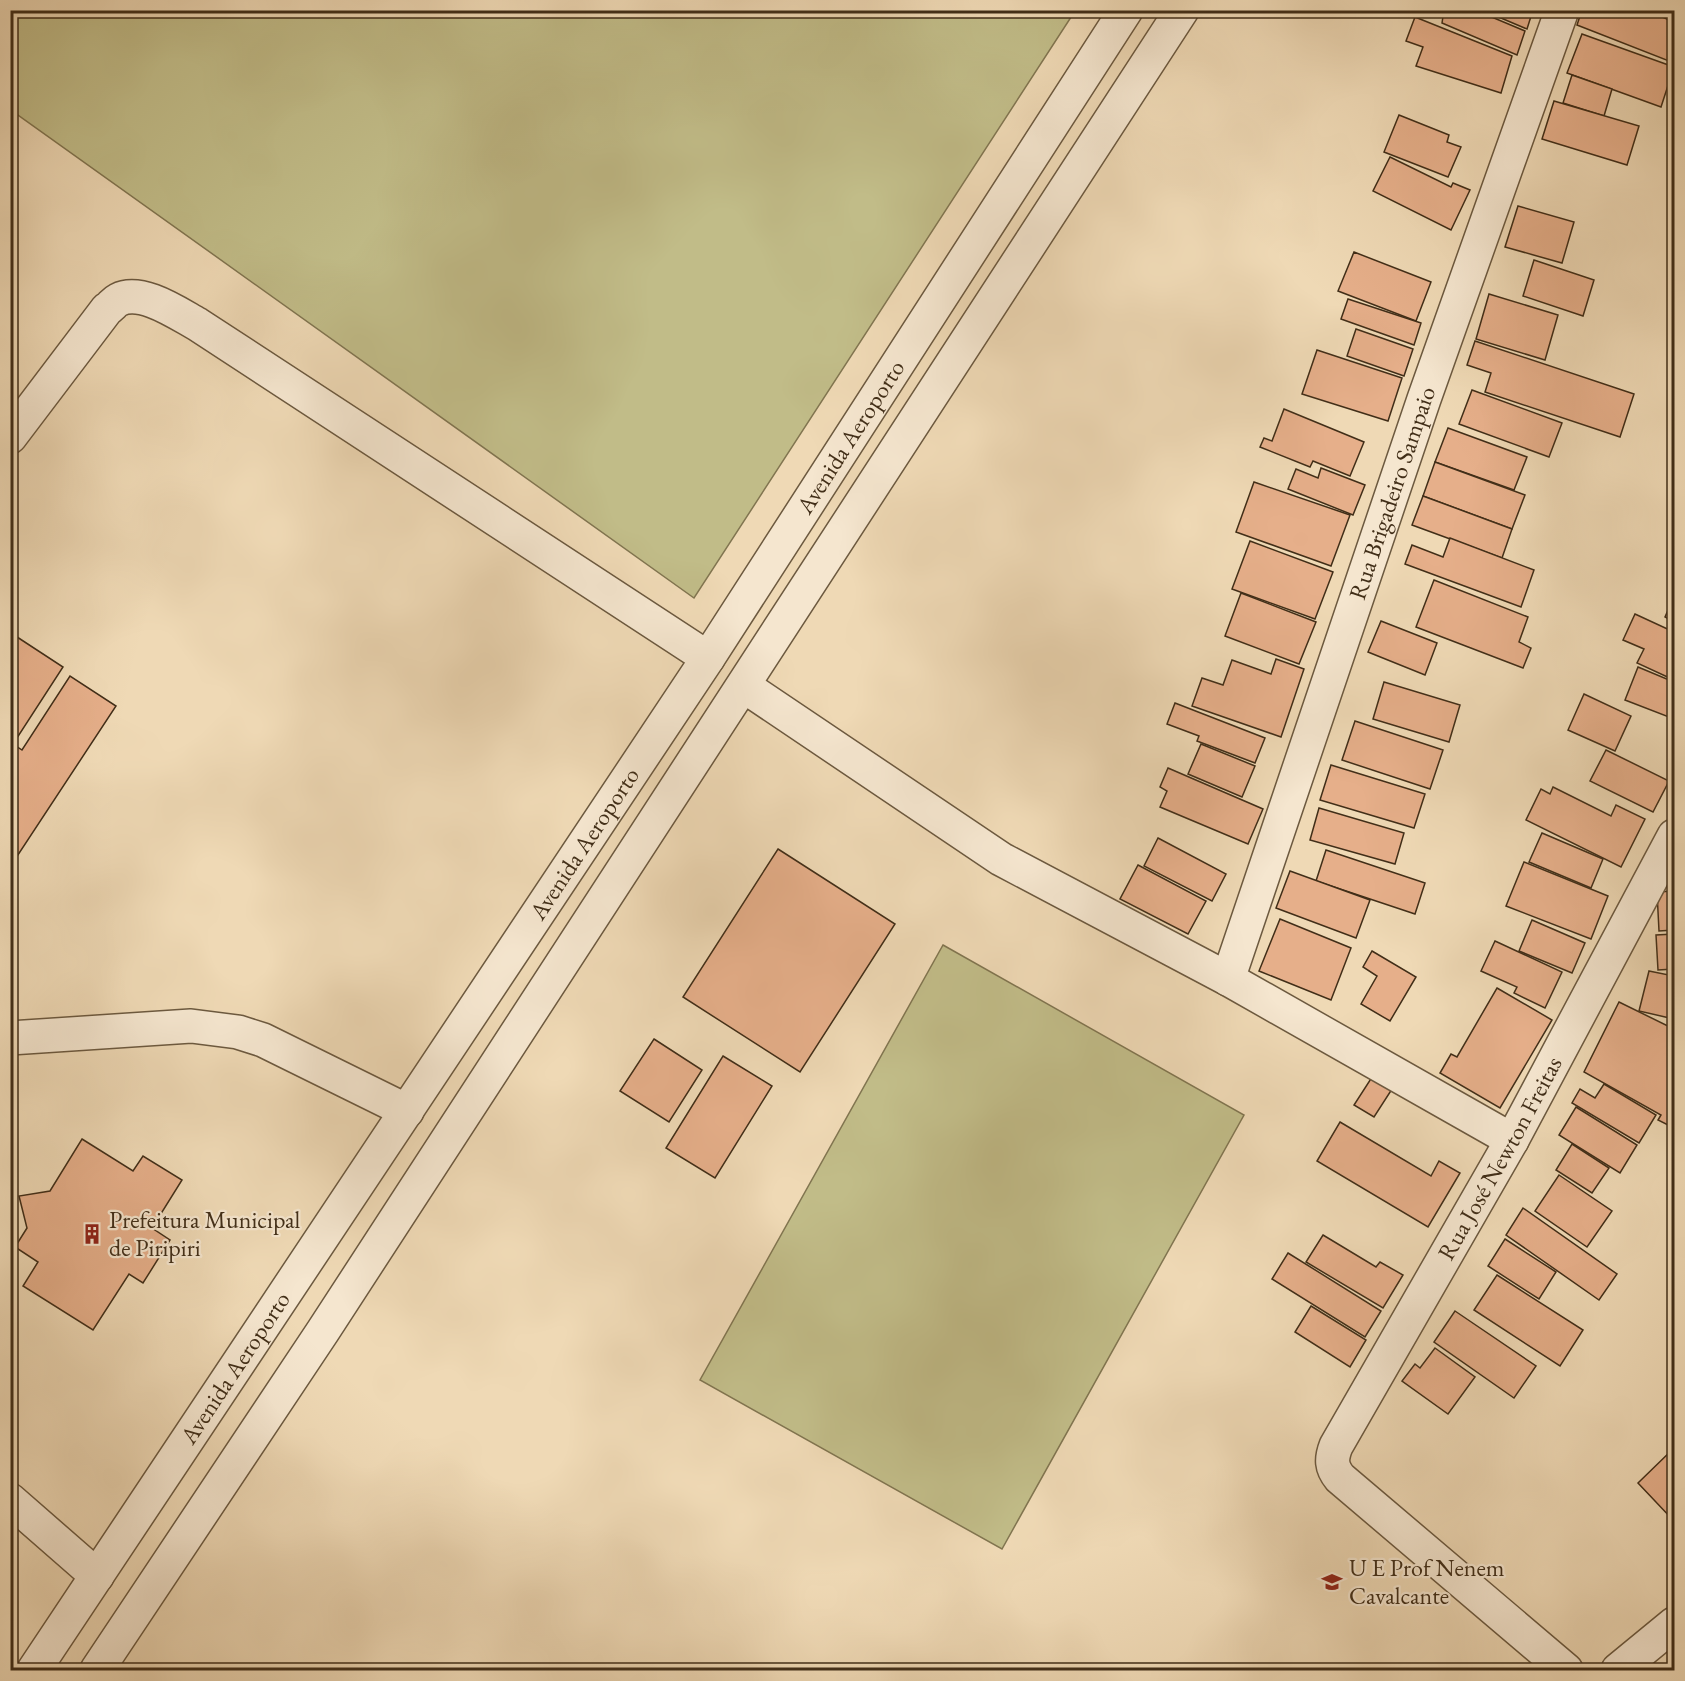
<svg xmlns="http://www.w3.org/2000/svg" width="1685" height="1681" font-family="'EB Garamond',serif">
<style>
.green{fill:#c1bc88;stroke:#817550;stroke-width:1.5}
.building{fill:#e6af8a;stroke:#412e18;stroke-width:1.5}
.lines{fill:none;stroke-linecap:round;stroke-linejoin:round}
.minor-casing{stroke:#6c593f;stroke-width:36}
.minor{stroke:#f5e6cf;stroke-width:33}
.labels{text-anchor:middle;stroke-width:4.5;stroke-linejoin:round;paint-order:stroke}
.street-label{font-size:24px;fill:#412e18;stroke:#f5e6cf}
.poi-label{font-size:24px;fill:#412e18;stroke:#f5e6cf;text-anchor:start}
</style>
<rect width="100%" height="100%" fill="#efd9b5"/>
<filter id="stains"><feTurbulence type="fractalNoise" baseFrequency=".00333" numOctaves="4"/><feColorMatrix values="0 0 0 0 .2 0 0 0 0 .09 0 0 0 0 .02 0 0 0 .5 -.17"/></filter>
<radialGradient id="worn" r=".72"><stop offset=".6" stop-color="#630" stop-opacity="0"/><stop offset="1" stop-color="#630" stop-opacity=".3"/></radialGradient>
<g class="green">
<polygon points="11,10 1075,10 1075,11 694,598 11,110"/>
<polygon points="943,945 1244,1115 1002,1549 700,1380"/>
</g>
<g class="building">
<polygon points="1444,10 1475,10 1525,31 1517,55 1442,23"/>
<polygon points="1482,10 1533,10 1527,29"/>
<polygon points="1582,10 1646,10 1674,22 1674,63 1577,25"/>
<polygon points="1657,10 1674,10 1674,18"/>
<polygon points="1415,17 1512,56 1501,93 1416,66 1423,47 1406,41"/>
<polygon points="1582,34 1674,67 1661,107 1567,73"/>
<polygon points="1572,75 1612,89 1604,116 1563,103"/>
<polygon points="1554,101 1639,126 1627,165 1542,139"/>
<polygon points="1399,115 1449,135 1447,142 1461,147 1448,177 1384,152"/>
<polygon points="1390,157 1451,187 1453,183 1470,190 1451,230 1373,191"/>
<polygon points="1518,206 1574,222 1562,263 1505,247"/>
<polygon points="1354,252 1431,282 1416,321 1338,291"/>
<polygon points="1534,260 1594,280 1583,316 1523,296"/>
<polygon points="1489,294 1558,315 1545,360 1476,339"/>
<polygon points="1348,299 1421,323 1414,345 1341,319"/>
<polygon points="1356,329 1413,349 1404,376 1347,356"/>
<polygon points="1475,341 1634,394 1620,437 1485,392 1491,373 1467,365"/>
<polygon points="1317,350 1402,378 1388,421 1302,394"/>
<polygon points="1472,390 1562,423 1549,457 1459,424"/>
<polygon points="1284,409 1364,442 1350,476 1313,461 1310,467 1260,447 1264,438 1272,441"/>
<polygon points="1448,428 1527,457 1514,490 1435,462"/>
<polygon points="1435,462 1525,495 1512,529 1423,496"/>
<polygon points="1321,468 1365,485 1353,515 1288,489 1296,469 1318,478"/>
<polygon points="1254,482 1350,515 1331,566 1236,532"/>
<polygon points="1423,496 1512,529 1502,558 1412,525"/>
<polygon points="1450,538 1534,570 1521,607 1405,564 1412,545 1443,557"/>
<polygon points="1250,541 1333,572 1315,619 1232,589"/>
<polygon points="1434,580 1528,617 1519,642 1531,648 1523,668 1416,627"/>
<polygon points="1241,593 1316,622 1299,664 1225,636"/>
<polygon points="1674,597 1674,622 1665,617"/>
<polygon points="1635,614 1674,632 1674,680 1637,663 1644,649 1623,640"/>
<polygon points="1381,621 1437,643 1425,675 1368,652"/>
<polygon points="14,635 63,667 13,744 22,750 70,676 116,706 10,867 10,641"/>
<polygon points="1276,659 1304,669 1281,737 1192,706 1202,678 1223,685 1232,660 1271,674"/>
<polygon points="1638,667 1674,682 1674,719 1625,700"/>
<polygon points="1384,682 1460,705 1449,742 1373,719"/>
<polygon points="1584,694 1631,716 1615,751 1568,730"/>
<polygon points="1175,703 1265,738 1255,763 1197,741 1199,736 1167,724"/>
<polygon points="1355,721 1443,750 1430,789 1342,760"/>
<polygon points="1201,744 1255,766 1242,797 1188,774"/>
<polygon points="1606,750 1669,781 1653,812 1590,781"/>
<polygon points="1331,765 1425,794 1414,828 1320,800"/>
<polygon points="1168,768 1263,809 1248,844 1160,807 1167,791 1160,787"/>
<polygon points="1553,787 1611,816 1616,805 1645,819 1621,867 1526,820 1541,789 1550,794"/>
<polygon points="1319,808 1404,833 1395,864 1310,840"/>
<polygon points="1542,833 1603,859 1591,888 1529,862"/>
<polygon points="1158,838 1226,874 1212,901 1144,866"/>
<polygon points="778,849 895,924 800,1072 683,997"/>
<polygon points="1326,850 1425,883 1415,914 1316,881"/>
<polygon points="1524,862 1608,896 1591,939 1506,906"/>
<polygon points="1138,865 1206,901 1188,934 1120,899"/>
<polygon points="1290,871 1370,900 1356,938 1276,908"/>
<polygon points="1674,891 1674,930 1659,931 1657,892"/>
<polygon points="1280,919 1351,948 1331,1000 1259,971"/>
<polygon points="1532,920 1585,943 1572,973 1519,951"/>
<polygon points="1674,934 1674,969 1658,970 1656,935"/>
<polygon points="1495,941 1562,972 1545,1008 1514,993 1517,987 1481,971"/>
<polygon points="1372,951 1416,977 1390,1021 1361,1004 1377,976 1363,967"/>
<polygon points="1649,971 1674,976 1674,1019 1639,1011"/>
<polygon points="1497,988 1552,1020 1500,1108 1440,1073 1451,1054 1457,1057"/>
<polygon points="1619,1002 1674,1029 1674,1128 1658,1120 1661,1115 1584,1072"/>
<polygon points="654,1039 702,1070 669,1122 620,1091"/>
<polygon points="723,1056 772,1086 715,1178 666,1148"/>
<polygon points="1374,1074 1394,1086 1374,1117 1354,1105"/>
<polygon points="1604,1084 1656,1115 1639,1143 1572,1103 1580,1089 1595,1098"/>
<polygon points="1576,1107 1637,1145 1620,1173 1559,1135"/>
<polygon points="1340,1122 1431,1176 1439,1161 1460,1173 1428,1227 1317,1161"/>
<polygon points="82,1139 133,1171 143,1156 182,1180 152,1228 170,1240 143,1283 129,1274 93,1330 23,1286 38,1262 15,1247 27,1228 19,1196 50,1191"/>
<polygon points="1572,1144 1609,1168 1592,1193 1556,1170"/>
<polygon points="1559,1175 1612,1211 1587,1247 1535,1211"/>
<polygon points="1523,1208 1617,1274 1599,1300 1506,1235"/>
<polygon points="1323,1235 1376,1267 1380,1262 1403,1275 1383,1308 1306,1262"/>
<polygon points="1505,1239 1556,1272 1539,1299 1488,1266"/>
<polygon points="1288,1253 1381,1311 1365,1337 1272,1279"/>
<polygon points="1497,1275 1583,1330 1560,1366 1474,1310"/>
<polygon points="1311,1306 1366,1340 1350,1367 1295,1332"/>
<polygon points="1455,1311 1536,1366 1514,1398 1434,1342"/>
<polygon points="1435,1348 1475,1377 1448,1414 1402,1381 1415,1364 1420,1368"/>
<polygon points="1674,1448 1674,1517 1672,1519 1638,1483"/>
</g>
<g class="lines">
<g class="minor-casing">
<g id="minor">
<path d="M10,437L107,309C111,307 114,302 118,300C141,288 177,313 197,324L708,658"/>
<polyline points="744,686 1001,859 1228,979 1512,1140"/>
<path id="s1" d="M1228,979L1424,399L1562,10"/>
<polyline points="10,1038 191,1026 238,1032 263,1040 407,1111"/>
<polyline points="10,1500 97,1576"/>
<path id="s2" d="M34,1670L708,658L1126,10"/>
<polyline points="97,1670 323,1331 1182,10"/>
<path id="s3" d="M1566,1670L1340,1478C1331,1467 1331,1459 1336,1446L1512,1140L1674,836"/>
<polyline points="1618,1670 1674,1624"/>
</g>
</g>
<use href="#minor" class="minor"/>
</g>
<defs>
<g id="building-bare" transform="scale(1.62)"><path d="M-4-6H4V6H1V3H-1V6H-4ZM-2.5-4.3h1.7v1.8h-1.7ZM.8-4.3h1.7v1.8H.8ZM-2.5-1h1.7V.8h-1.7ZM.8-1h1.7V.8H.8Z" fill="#8f2418" stroke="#f5e6cf" stroke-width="2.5" paint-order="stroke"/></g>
<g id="school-bare" transform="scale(1.62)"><path d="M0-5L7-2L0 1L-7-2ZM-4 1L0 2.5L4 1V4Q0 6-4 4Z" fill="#8f2418" stroke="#f5e6cf" stroke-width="2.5" paint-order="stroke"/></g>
</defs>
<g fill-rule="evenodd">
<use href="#building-bare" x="92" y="1234"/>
<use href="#school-bare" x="1332" y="1582"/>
</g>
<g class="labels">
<g class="street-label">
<text dy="8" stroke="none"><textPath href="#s2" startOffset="1479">Avenida Aeroporto</textPath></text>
<text dy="8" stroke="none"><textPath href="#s1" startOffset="513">Rua Brigadeiro Sampaio</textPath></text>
<text dy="8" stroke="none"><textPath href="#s2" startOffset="993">Avenida Aeroporto</textPath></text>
<text dy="8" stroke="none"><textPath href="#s3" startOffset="662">Rua José Newton Freitas</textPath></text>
<text dy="8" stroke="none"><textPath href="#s2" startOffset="363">Avenida Aeroporto</textPath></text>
</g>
<g class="poi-label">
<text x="109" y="1228">Prefeitura Municipal<tspan x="109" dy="28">de Piripiri</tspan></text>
<text x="1349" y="1576">U E Prof Nenem<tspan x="1349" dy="28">Cavalcante</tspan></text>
</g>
</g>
<rect width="1685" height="1681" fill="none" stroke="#efd9b5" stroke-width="36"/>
<rect x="12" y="12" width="1661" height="1657" fill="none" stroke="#412e18" stroke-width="3"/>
<rect x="18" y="18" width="1649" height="1645" fill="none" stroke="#412e18" stroke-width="1.5"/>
<rect width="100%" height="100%" filter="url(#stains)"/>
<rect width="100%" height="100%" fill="url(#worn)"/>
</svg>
